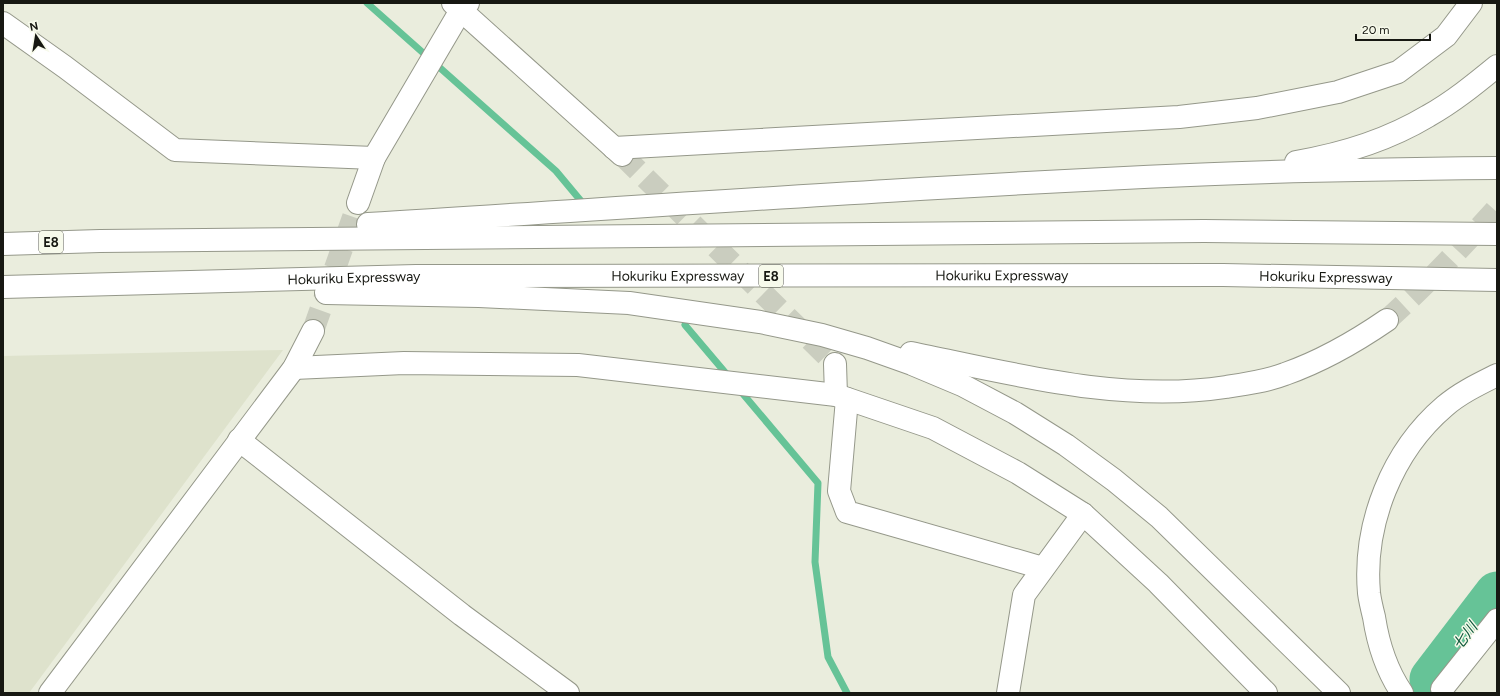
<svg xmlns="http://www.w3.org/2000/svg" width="1500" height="696" font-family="Figtree,'Noto Sans JP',sans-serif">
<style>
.built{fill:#dee2cc}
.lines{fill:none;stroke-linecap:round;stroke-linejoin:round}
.stream{stroke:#66c397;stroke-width:7}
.river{stroke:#66c397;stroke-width:45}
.minor-tunnel{stroke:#cacdbf;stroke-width:22;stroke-dasharray:22 11;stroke-linecap:butt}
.highway-tunnel{stroke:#cacdbf;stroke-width:22;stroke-dasharray:22 11;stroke-linecap:butt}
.minor-casing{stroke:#95988a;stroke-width:24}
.highway-casing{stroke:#95988a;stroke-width:24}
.minor{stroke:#fff;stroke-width:22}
.highway{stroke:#fff;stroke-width:22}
.labels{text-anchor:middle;stroke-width:3;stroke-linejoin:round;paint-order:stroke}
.shield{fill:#f7faeb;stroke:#5a5c53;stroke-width:1}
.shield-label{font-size:13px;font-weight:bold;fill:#171812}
.street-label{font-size:14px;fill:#171812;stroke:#f7faeb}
.water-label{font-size:15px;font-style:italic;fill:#0e583c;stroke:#f7faeb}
</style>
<rect width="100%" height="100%" fill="#eaeddd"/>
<polygon class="built" points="283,350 29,693 3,693 3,356"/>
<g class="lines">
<g class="stream">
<polyline points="367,3 556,171 581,201"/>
<polyline points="685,325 729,377"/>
<polyline points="738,388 818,483 815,562 828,657 847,693"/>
</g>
<polyline class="river" points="1432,679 1497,594"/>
<g class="minor-tunnel">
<polyline points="622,155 835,364"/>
<polyline points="313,331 358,203"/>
</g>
<path class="highway-tunnel" d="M1387,320C1426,285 1462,247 1497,208"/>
<g class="minor-casing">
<g id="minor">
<polyline points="453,3 622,155"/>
<polyline points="3,23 65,67 175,150 374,158"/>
<polyline points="614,148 1179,117 1257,108 1338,92 1398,72 1446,36 1471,3"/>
<polyline points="358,203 374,158 461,10 468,3"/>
<polyline points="835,364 836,395"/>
<polyline points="294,368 404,363 578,365 836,395 933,428 1018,473 1083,514 1158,583 1266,693"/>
<polyline points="847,399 839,491 847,512 1043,568"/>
<polyline points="239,440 462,615 568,693"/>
<polyline points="1442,689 1497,620"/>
<polyline points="50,693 294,368 313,331"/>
<polyline points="1008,693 1024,595 1083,514"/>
</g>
</g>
<g class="highway-casing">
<g id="highway">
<path d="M1296,162C1343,154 1388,140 1428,116C1453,102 1475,84 1497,66"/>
<path d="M368,224C642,207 916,187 1190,175C1292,170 1395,169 1497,168"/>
<polyline points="3,244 100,241 1204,231 1497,234"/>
<path id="s1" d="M3,287L416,276L1223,275L1497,280"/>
<polyline points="326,293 479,296 629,303 760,322 822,335 867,348 912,364 962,385 1015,413 1066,445 1114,480 1159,517 1339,693"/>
<path d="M911,353C1014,374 1121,403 1226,387C1246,384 1267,381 1285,374C1322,361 1355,342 1387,320"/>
<path d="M1402,693C1387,671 1378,643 1374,617C1372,609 1370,601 1369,593C1363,524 1392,451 1445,406C1460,393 1479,384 1497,375"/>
</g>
</g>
<use href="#minor" class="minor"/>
<use href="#highway" class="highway"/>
</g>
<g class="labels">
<g class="shield">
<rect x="39" y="231" width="24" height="22" rx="3"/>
<rect x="759" y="265" width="24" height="22" rx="3"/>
</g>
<g class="shield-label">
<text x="51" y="247">E8</text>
<text x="771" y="281">E8</text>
</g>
<g class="street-label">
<text dy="5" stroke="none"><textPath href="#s1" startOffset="999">Hokuriku Expressway</textPath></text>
<text dy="5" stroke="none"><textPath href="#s1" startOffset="675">Hokuriku Expressway</textPath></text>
<text dy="5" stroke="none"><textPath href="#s1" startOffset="1323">Hokuriku Expressway</textPath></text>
<text dy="5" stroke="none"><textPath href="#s1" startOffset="351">Hokuriku Expressway</textPath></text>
</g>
<g class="water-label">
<text transform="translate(1465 636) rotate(-53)" y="5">七川</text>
</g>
</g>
<rect width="1500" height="696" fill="none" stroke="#171812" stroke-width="8"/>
<g transform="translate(36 36) rotate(348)" stroke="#f7faeb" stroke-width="3" paint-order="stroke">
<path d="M0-3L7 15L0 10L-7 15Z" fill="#171812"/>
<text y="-6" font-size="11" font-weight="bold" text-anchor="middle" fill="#171812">N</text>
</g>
<path d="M1356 34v6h74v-6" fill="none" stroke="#171812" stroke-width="2"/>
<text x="1362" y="34" font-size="12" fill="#171812" stroke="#f7faeb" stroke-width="3" paint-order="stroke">20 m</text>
</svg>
